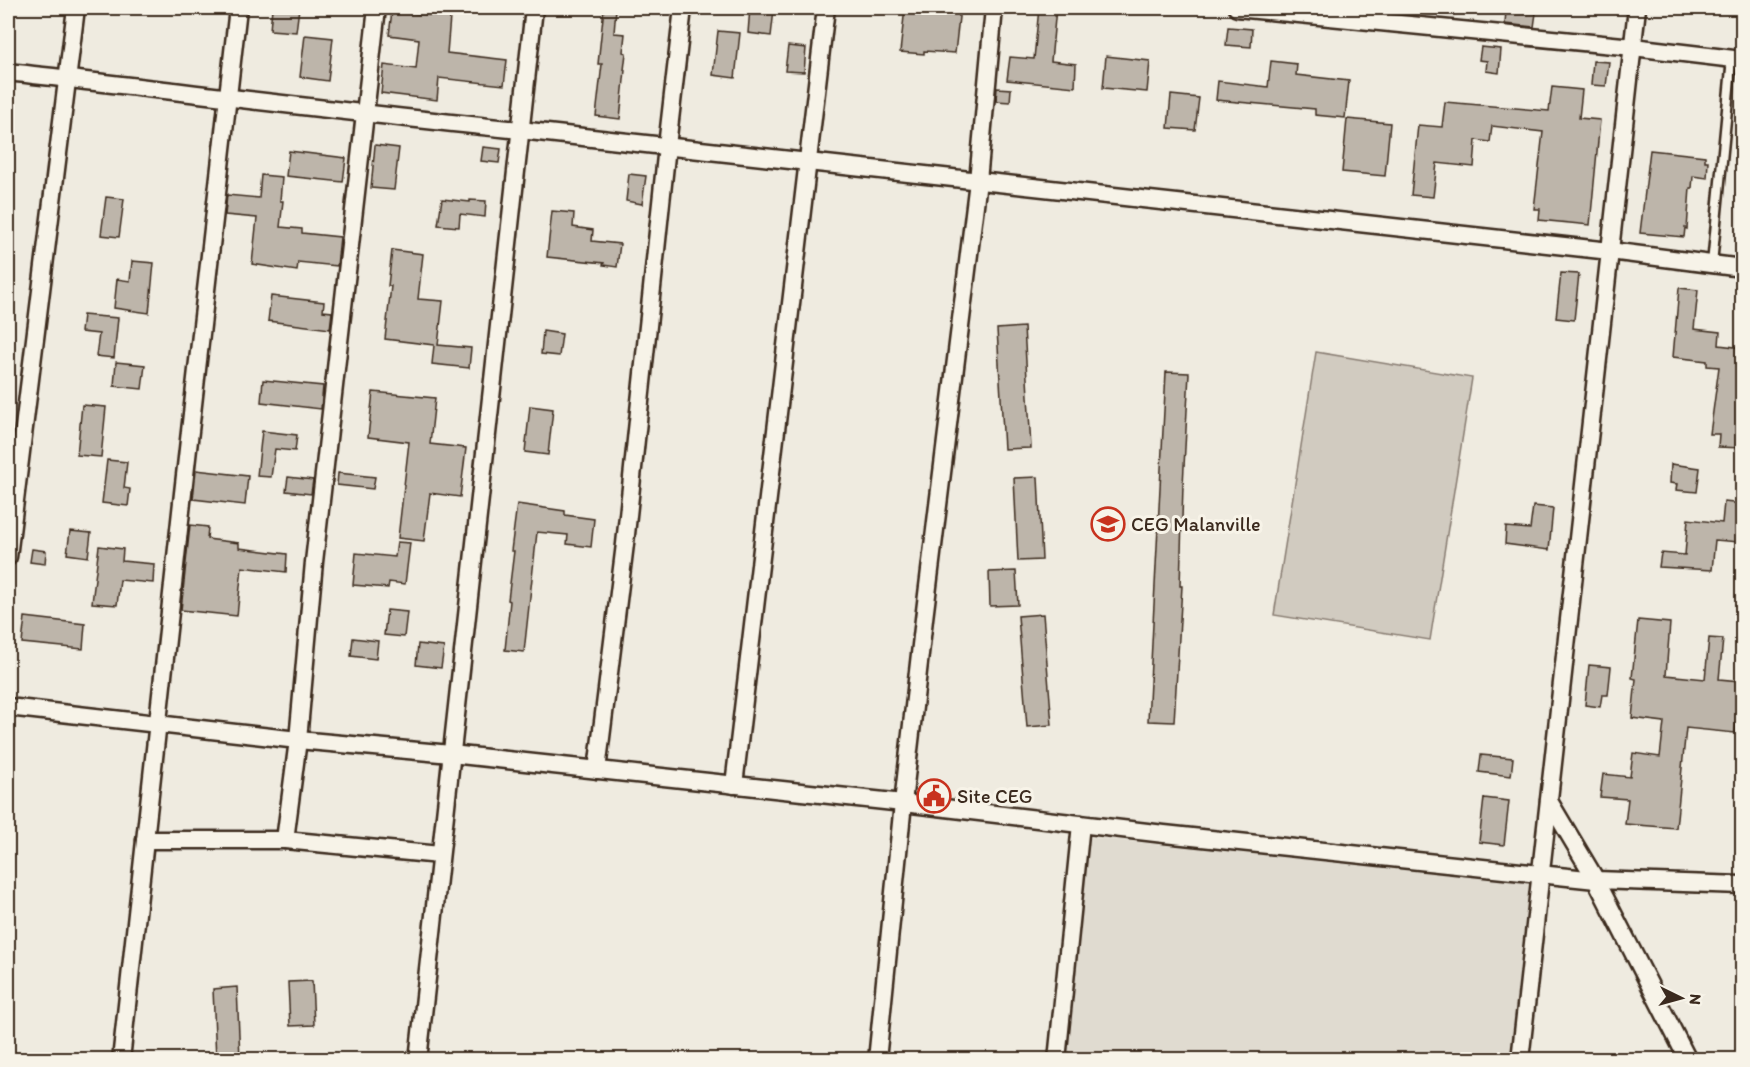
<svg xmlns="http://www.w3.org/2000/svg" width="1750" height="1067" font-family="Itim,sans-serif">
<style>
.built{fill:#e0dbd0}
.green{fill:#d1cbc0;stroke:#867a6f;stroke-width:1.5}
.building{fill:#bdb5aa;stroke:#3b2a1e;stroke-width:1.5}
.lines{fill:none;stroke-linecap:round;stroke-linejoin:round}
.lane-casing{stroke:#3b2a1e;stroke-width:13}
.street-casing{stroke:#3b2a1e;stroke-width:21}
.lane{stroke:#f7f3e8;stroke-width:8}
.street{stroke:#f7f3e8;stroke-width:16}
.labels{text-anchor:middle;stroke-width:6;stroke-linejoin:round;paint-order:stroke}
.poi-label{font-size:20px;fill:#3b2a1e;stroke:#f7f3e8;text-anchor:start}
</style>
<rect width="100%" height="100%" fill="#efebe0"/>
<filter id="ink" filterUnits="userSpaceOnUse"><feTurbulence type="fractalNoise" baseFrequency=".0167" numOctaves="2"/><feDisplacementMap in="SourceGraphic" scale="12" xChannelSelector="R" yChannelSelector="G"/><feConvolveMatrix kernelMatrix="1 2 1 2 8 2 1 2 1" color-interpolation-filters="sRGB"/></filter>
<g filter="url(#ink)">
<polygon class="built" points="1088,837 1529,883 1510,1059 1067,1059"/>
<polygon class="green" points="1316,352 1472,378 1430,640 1274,615"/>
<g class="building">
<polygon points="272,8 299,8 296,32 270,30"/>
<polygon points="604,8 616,8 614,33 625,34 623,52 626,53 624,70 625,70 620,119 596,116 602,64 598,64"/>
<polygon points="750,8 774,10 771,36 748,33"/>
<polygon points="905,8 960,8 955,53 924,51 924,54 900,52"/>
<polygon points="1039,8 1056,8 1051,61 1076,64 1075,87 1007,80 1010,57 1034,59"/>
<polygon points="1506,10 1536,13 1534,27 1505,24"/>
<polygon points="392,11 450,17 447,53 507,60 504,85 439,78 437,100 381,93 384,65 416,69 419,39 389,35"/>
<polygon points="1228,27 1252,29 1251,47 1226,45"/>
<polygon points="718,31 740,33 735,78 713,75"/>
<polygon points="305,35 333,38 328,81 300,77"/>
<polygon points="788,46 806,48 804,72 785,71"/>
<polygon points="1481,47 1501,49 1499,73 1486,71 1487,61 1479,60"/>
<polygon points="1106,56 1150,61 1147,92 1103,88"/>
<polygon points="1271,61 1297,64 1296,75 1349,81 1345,118 1315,115 1315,109 1216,100 1218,81 1268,87"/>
<polygon points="1593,61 1609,62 1606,86 1591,85"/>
<polygon points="1552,87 1582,90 1579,118 1600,120 1590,225 1539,220 1540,209 1534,209 1543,132 1492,126 1490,142 1476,140 1474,167 1437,163 1433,197 1411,195 1418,125 1442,127 1445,102 1549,111"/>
<polygon points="997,88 1011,89 1010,102 996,101"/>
<polygon points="1171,95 1199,98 1195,130 1168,128"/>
<polygon points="1347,119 1390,123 1385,176 1342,172"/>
<polygon points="375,145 399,148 394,190 371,188"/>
<polygon points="483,147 501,149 499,163 481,161"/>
<polygon points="1650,150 1705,156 1705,161 1708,161 1707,178 1693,176 1692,188 1690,188 1687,229 1685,228 1684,237 1640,233"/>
<polygon points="289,151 346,158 343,182 286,176"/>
<polygon points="629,174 646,176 642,204 626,201"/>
<polygon points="261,175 282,177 280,201 283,201 280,227 302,229 302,233 340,237 337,266 298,262 297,271 252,264 257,218 225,215 227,195 259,198"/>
<polygon points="106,197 124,199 119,237 101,235"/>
<polygon points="442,199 470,202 470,200 486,201 485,217 460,214 459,227 438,225"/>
<polygon points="552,211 574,213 573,227 593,230 592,241 620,244 617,267 603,265 604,263 547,257"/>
<polygon points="392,250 423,254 418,299 443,301 438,345 471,348 469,368 432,364 434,345 385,339 391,286 388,286"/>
<polygon points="132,261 154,263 149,313 114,308 117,279 130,281"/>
<polygon points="1561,273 1579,274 1574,320 1556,318"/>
<polygon points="1679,288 1698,290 1694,329 1720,332 1719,345 1743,348 1743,448 1718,447 1719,434 1710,434 1719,367 1707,366 1707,361 1673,357"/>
<polygon points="271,296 324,302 323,311 332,312 330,329 268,321"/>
<polygon points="83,315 118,318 114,358 96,356 99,334 81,332"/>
<polygon points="1024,327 1031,448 1004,449 997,329"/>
<polygon points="543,331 562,334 559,356 541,354"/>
<polygon points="116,362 145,365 142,389 114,386"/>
<polygon points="1166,372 1189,373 1183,485 1180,586 1182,586 1174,722 1148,721"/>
<polygon points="263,380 323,386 321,409 261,402"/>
<polygon points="373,392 435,398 430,444 466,448 460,497 430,493 424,541 398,538 409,442 368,437"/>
<polygon points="82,405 106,407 101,457 77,455"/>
<polygon points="530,406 553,409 548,455 525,452"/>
<polygon points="262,431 297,435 295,451 275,449 271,477 257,476"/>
<polygon points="107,460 127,462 124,488 130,489 128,506 102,503"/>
<polygon points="1671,464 1700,468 1697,492 1676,490 1677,484 1670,483"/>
<polygon points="196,470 248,476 245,505 193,499"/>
<polygon points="338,473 375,477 373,489 337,485"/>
<polygon points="288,477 313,480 311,494 286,491"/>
<polygon points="1038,477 1042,560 1018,561 1014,478"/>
<polygon points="1724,502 1743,504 1743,523 1741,523 1739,542 1715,540 1712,570 1659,567 1661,553 1685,555 1688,519 1722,523"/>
<polygon points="517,504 565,511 565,515 594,519 591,547 567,544 568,535 537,532 524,652 505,650 510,601 508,600 514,551 511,551"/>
<polygon points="1533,506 1553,508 1549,550 1505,544 1506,527 1530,529"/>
<polygon points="190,525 208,527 207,539 239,543 239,548 287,554 286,572 242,567 237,616 181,610"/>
<polygon points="70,531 91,533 88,557 67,554"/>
<polygon points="397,542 410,543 405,584 389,582 388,588 353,585 356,553 395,557"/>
<polygon points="99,546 123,549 122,561 154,564 153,583 120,580 117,605 92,603"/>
<polygon points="32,549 46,551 45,564 30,562"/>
<polygon points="1016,571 1018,605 990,606 989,572"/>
<polygon points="387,610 407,612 404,637 384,635"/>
<polygon points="1043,614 1052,725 1027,727 1018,616"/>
<polygon points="25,617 85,624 83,649 22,643"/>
<polygon points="1638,620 1670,623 1666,675 1705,679 1709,638 1723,639 1719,679 1740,681 1735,733 1686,728 1676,828 1625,824 1628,799 1600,797 1603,774 1630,777 1633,753 1660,757 1664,722 1632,718 1636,679 1632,678"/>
<polygon points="353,638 378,641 376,659 351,656"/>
<polygon points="418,644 444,647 441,668 416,665"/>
<polygon points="1589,665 1611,667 1608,695 1602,695 1600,707 1585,705"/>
<polygon points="1481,755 1513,758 1511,776 1479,772"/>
<polygon points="1484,798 1509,801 1504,845 1479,842"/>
<polygon points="312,981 314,1025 290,1026 288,982"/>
<polygon points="237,987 240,1059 216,1059 213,989"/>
</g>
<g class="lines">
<g class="lane-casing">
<polyline id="lane" points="1712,264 1732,58"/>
</g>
<g class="street-casing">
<g id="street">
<polyline points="1237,8 1633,47 1742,60"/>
<path d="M8,72C178,91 349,113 520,130L1610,251L1742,268"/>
<polyline points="8,557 76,8"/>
<polyline points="8,707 298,740 451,754 903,803 1164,834 1596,880 1742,885"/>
<polyline points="597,770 625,544 667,146 683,8"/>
<polyline points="734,785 826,8"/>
<polyline points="1549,801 1596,880 1688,1060"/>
<polyline points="145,840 285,840 440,855"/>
<polyline points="285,840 298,740 314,562 377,8"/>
<polyline points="121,1060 183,493 238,8"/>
<polyline points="418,1060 534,8"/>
<polyline points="877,1060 903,803 924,619 978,181 994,8"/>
<polyline points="1057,1060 1081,824"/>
<polyline points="1520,1060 1637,8"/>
</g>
</g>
<use href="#lane" class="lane"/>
<use href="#street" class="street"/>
</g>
</g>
<defs>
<g id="school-ring" transform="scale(1.725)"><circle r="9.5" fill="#f7f3e8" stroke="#c8321e" stroke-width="1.5"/><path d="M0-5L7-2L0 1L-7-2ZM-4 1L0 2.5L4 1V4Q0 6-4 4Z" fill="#c8321e"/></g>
<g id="civic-ring" transform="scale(1.725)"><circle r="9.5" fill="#f7f3e8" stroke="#c8321e" stroke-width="1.5"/><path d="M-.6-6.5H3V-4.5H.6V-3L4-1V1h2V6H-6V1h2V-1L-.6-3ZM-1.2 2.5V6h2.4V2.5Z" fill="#c8321e"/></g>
</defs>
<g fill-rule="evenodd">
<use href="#school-ring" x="1108" y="524"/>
<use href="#civic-ring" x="934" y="796"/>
</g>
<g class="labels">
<g class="poi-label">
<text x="1131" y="531">CEG Malanville</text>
<text x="957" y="803">Site CEG</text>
</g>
</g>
<rect width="1750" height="1067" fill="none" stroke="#f7f3e8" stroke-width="30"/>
<rect x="15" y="15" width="1720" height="1037" fill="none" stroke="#3b2a1e" stroke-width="2" filter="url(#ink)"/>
<g transform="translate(1681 998) rotate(95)" stroke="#f7f3e8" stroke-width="4.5" paint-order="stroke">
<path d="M0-4.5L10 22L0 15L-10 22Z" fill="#3b2a1e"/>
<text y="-9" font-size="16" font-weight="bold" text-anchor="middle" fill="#3b2a1e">N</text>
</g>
</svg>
